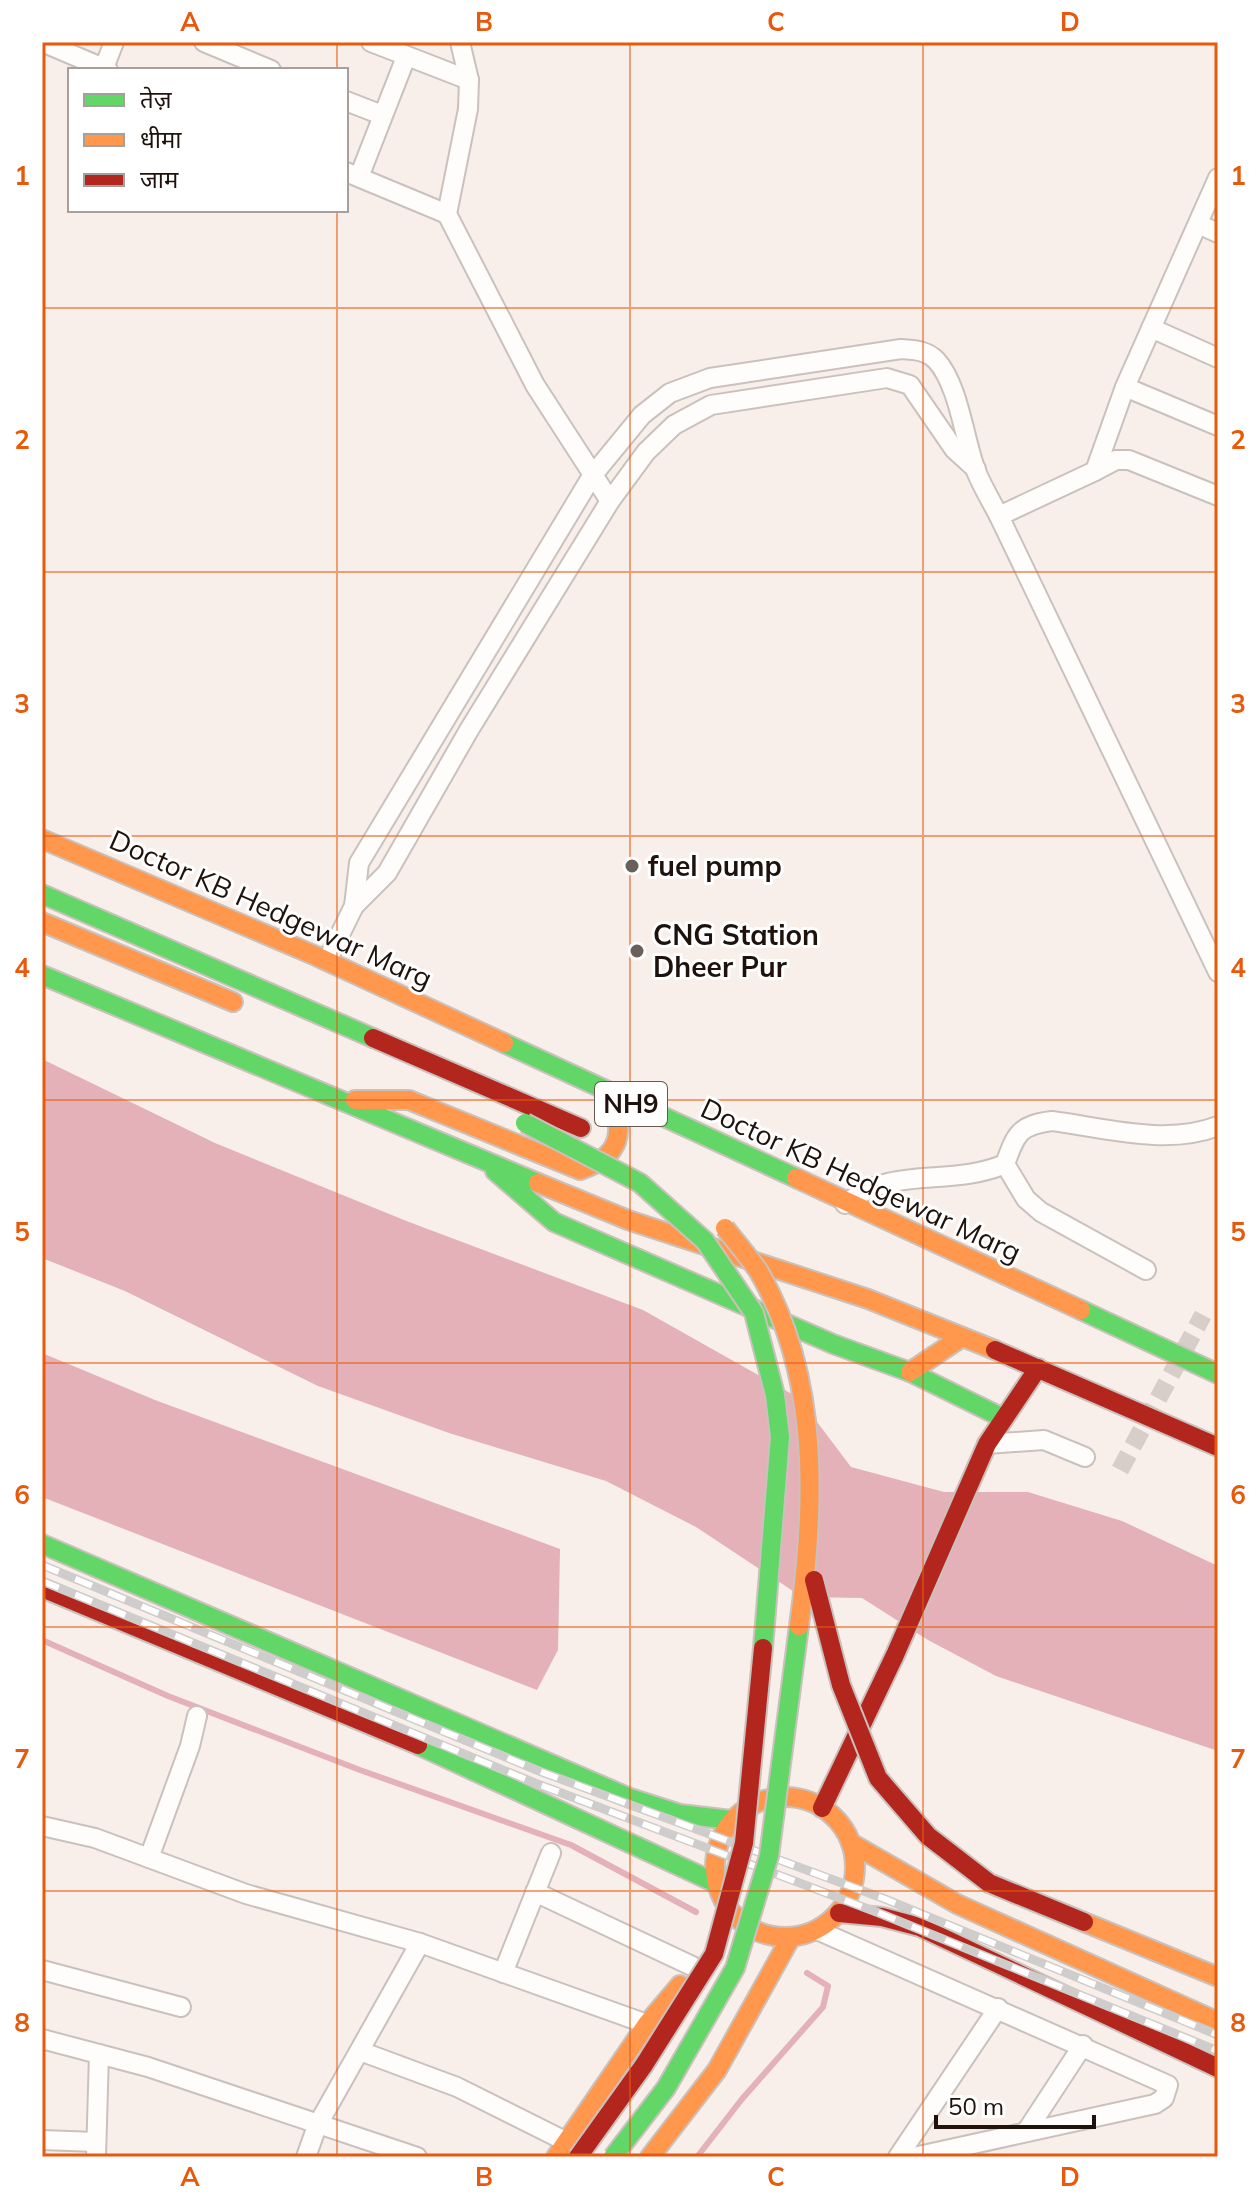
<svg xmlns="http://www.w3.org/2000/svg" width="1260" height="2199" font-family="Mulish,'Noto Sans Devanagari',sans-serif">
<style>
.water{fill:#e4b1b8}
.lines{fill:none;stroke-linecap:round;stroke-linejoin:round}
.stream{stroke:#e4b1b8;stroke-width:6}
.street-tunnel{stroke:#d7ceca;stroke-width:18;stroke-dasharray:18 9;stroke-linecap:butt}
.street-casing{stroke:#cbc1bc;stroke-width:22}
.fast-casing{stroke:#cbc1bc;stroke-width:22}
.slow-casing{stroke:#cbc1bc;stroke-width:22}
.jam-casing{stroke:#cbc1bc;stroke-width:22}
.street{stroke:#fefdfc;stroke-width:18}
.fast{stroke:#63d668;stroke-width:18}
.slow{stroke:#ff974d;stroke-width:18}
.jam{stroke:#b3261e;stroke-width:18}
.rail-casing{stroke:#cfcdcc;stroke-width:9}
.rail{stroke:#fff;stroke-width:6;stroke-dasharray:18;stroke-linecap:butt}
.fast-bridge-casing{stroke:#cbc1bc;stroke-width:22;stroke-linecap:butt}
.slow-bridge-casing{stroke:#cbc1bc;stroke-width:22;stroke-linecap:butt}
.jam-bridge-casing{stroke:#cbc1bc;stroke-width:22;stroke-linecap:butt}
.fast-bridge{stroke:#63d668;stroke-width:18}
.slow-bridge{stroke:#ff974d;stroke-width:18}
.jam-bridge{stroke:#b3261e;stroke-width:18}
.grid{fill:none;stroke:#e8590c;stroke-width:2;stroke-opacity:0.55}
.poi-dot{fill:#6b5f5a;stroke:#fff;stroke-width:3}
.labels{text-anchor:middle;stroke-width:6;stroke-linejoin:round;paint-order:stroke}
.shield{fill:#fff;stroke:#625955;stroke-width:2}
.shield-label{font-size:26px;font-weight:bold;fill:#1f120c}
.poi-label{font-size:28px;font-weight:bold;fill:#1f120c;stroke:#fff;text-anchor:start}
.street-label{font-size:28px;fill:#1f120c;stroke:#fff}
.neatline{fill:none;stroke:#e8590c;stroke-width:3}
.grid-label{font-size:26px;text-anchor:middle;font-weight:bold;fill:#e8590c}
</style>
<rect width="100%" height="100%" fill="#f8efeb"/>
<g class="water">
<polygon points="42,1059 215,1143 409,1222 643,1310 799,1398 851,1467 944,1492 1028,1492 1122,1521 1218,1566 1218,1751 996,1676 928,1640 862,1598 802,1597 696,1527 606,1481 449,1433 318,1386 125,1291 42,1258"/>
<polygon points="42,1353 155,1400 560,1549 558,1650 537,1690 42,1497"/>
</g>
<g class="lines">
<g class="stream">
<polyline points="42,1640 168,1696 360,1770 571,1845 696,1912"/>
<polyline points="697,2157 742,2099 823,2007 828,1986 807,1973"/>
</g>
<polyline class="street-tunnel" points="1120,1470 1203,1315"/>
<g class="street-casing">
<g id="street">
<polyline points="42,42 108,70"/>
<polyline points="204,42 271,70"/>
<polyline points="371,42 469,80"/>
<polyline points="460,42 469,80 468,109 447,214 535,385 610,501"/>
<polyline points="104,68 114,42"/>
<polyline points="346,101 382,115"/>
<polyline points="346,172 447,214"/>
<polyline points="359,177 406,57"/>
<polyline points="1218,178 1125,387 1095,471 999,516 1218,972"/>
<polyline points="1198,224 1218,233"/>
<polyline points="1151,328 1218,358"/>
<polyline points="1125,387 1218,426"/>
<polyline points="1095,471 1116,460 1129,460 1218,496"/>
<polyline points="354,906 387,873 469,730 610,501 646,452 674,425 711,405 887,378 910,385 954,449 976,469"/>
<path d="M327,961L354,906L359,863L592,476L642,415L670,393L710,378L901,349C914,350 926,350 936,360C959,385 964,439 976,471C982,486 991,501 999,516"/>
<polyline points="1005,1164 1026,1199 1041,1212 1146,1270"/>
<path d="M845,1204C895,1164 948,1188 1005,1164C1016,1134 1019,1125 1052,1121C1105,1128 1167,1146 1218,1126"/>
<polyline points="987,1444 1044,1440 1085,1457"/>
<polyline points="42,1826 95,1838 246,1894 420,1943 647,2024"/>
<polyline points="149,1858 190,1746 197,1716"/>
<polyline points="535,1892 692,1966"/>
<polyline points="817,1930 1168,2085 1164,2098 1155,2104 914,2157"/>
<polyline points="42,1970 181,2007"/>
<polyline points="503,1973 551,1853"/>
<polyline points="42,2039 148,2067 417,2157"/>
<polyline points="360,2051 457,2087 567,2142"/>
<polyline points="1026,2132 1083,2045"/>
<polyline points="42,2140 96,2142"/>
<polyline points="96,2157 99,2054"/>
<polyline points="306,2157 317,2126 420,1943"/>
<polyline points="898,2157 998,2008"/>
</g>
</g>
<g class="fast-casing">
<g id="fast">
<polyline points="42,894 373,1038"/>
<polyline points="42,975 538,1183"/>
<polyline points="504,1043 796,1178"/>
<polyline points="495,1171 554,1222 833,1344 910,1372 1003,1418"/>
<polyline points="1081,1310 1218,1374"/>
<polyline points="42,1544 630,1798 680,1814 731,1820"/>
<polyline points="418,1745 718,1884"/>
</g>
</g>
<g class="slow-casing">
<g id="slow">
<polyline points="42,839 316,956 504,1043"/>
<polyline points="42,922 233,1002"/>
<path d="M355,1100H409L580,1170C622,1156 625,1132 610,1094"/>
<polyline points="796,1178 1081,1310"/>
<polyline points="538,1183 628,1220 868,1299 995,1350"/>
<polyline points="910,1372 962,1337"/>
<circle cx="785" cy="1867" r="70"/>
<polyline points="851,1843 957,1904 1218,2022"/>
<polyline points="556,2157 647,2024 680,1985"/>
<polyline points="650,2157 717,2070 791,1937"/>
</g>
</g>
<g class="jam-casing">
<g id="jam">
<polyline points="373,1038 581,1128"/>
<polyline points="995,1350 1218,1447"/>
<polyline points="42,1588 418,1745"/>
<polyline points="822,1808 895,1655 987,1444 1038,1368"/>
<polyline points="839,1913 882,1917 920,1927 1218,2068"/>
</g>
</g>
<use href="#street" class="street"/>
<use href="#fast" class="fast"/>
<use href="#slow" class="slow"/>
<use href="#jam" class="jam"/>
<g class="rail-casing">
<g id="rail">
<polyline points="42,1565 539,1771 885,1899 1218,2035"/>
<polyline points="42,1581 535,1783 879,1913 1218,2051"/>
</g>
</g>
<use href="#rail" class="rail"/>
<g class="fast-bridge-casing">
<g id="fast-bridge">
<polyline points="525,1123 640,1183 705,1241 754,1313 775,1395 780,1437 763,1648"/>
<polyline points="613,2157 666,2088 735,1968 769,1856 799,1626"/>
</g>
</g>
<g class="slow-bridge-casing">
<g id="slow-bridge">
<path d="M725,1228C736,1242 749,1257 759,1272C821,1379 815,1508 799,1626"/>
<polyline points="1084,1922 1218,1977"/>
</g>
</g>
<g class="jam-bridge-casing">
<g id="jam-bridge">
<polyline points="814,1580 841,1685 878,1778 928,1836 989,1883 1084,1922"/>
<polyline points="578,2157 644,2065 714,1954 744,1843 763,1648"/>
</g>
</g>
<use href="#fast-bridge" class="fast-bridge"/>
<use href="#slow-bridge" class="slow-bridge"/>
<use href="#jam-bridge" class="jam-bridge"/>
</g>
<path class="grid" d="M337,42V70M630,42V2157M923,42V2157M337,210V2157M42,308H1218M42,572H1218M42,836H1218M42,1100H1218M42,1363H1218M42,1627H1218M42,1891H1218"/>
<g class="poi-dot">
<circle cx="632" cy="866" r="8"/>
<circle cx="637" cy="951" r="8"/>
</g>
<g class="labels">
<rect class="shield" x="595" y="1082" width="72" height="44" rx="6"/>
<g class="shield-label">
<text x="631" y="1113">NH9</text>
</g>
<g class="poi-label">
<text x="648" y="876">fuel pump</text>
<text x="653" y="945">CNG Station<tspan x="653" dy="32">Dheer Pur</tspan></text>
</g>
<g class="street-label">
<text transform="translate(271 909) rotate(24)" y="10">Doctor KB Hedgewar Marg</text>
<text transform="translate(861 1180) rotate(25)" y="10">Doctor KB Hedgewar Marg</text>
</g>
</g>
<rect width="1260" height="2199" fill="none" stroke="#ffffff" stroke-width="88"/>
<rect x="68" y="68" width="280" height="144" fill="#ffffff" stroke="#a5a09e" stroke-width="2"/>
<rect x="84" y="94" width="40" height="12" fill="#63d668" stroke="#a5a09e" stroke-width="2"/>
<text x="140" y="108" font-size="24" fill="#1f120c">तेज़</text>
<rect x="84" y="134" width="40" height="12" fill="#ff974d" stroke="#a5a09e" stroke-width="2"/>
<text x="140" y="148" font-size="24" fill="#1f120c">धीमा</text>
<rect x="84" y="174" width="40" height="12" fill="#b3261e" stroke="#a5a09e" stroke-width="2"/>
<text x="140" y="188" font-size="24" fill="#1f120c">जाम</text>
<path d="M936 2115v12h158v-12" fill="none" stroke="#1f120c" stroke-width="4"/>
<text x="948" y="2115" font-size="24" fill="#1f120c" stroke="#ffffff" stroke-width="6" paint-order="stroke">50 m</text>
<rect x="44" y="44" width="1172" height="2111" class="neatline"/>
<g class="grid-label">
<text x="190" y="31">A</text>
<text x="484" y="31">B</text>
<text x="776" y="31">C</text>
<text x="1070" y="31">D</text>
<text x="22" y="185">1</text>
<text x="1238" y="185">1</text>
<text x="22" y="449">2</text>
<text x="1238" y="449">2</text>
<text x="22" y="713">3</text>
<text x="1238" y="713">3</text>
<text x="22" y="977">4</text>
<text x="1238" y="977">4</text>
<text x="22" y="1241">5</text>
<text x="1238" y="1241">5</text>
<text x="22" y="1504">6</text>
<text x="1238" y="1504">6</text>
<text x="22" y="1768">7</text>
<text x="1238" y="1768">7</text>
<text x="22" y="2032">8</text>
<text x="1238" y="2032">8</text>
<text x="190" y="2186">A</text>
<text x="484" y="2186">B</text>
<text x="776" y="2186">C</text>
<text x="1070" y="2186">D</text>
</g>
</svg>
